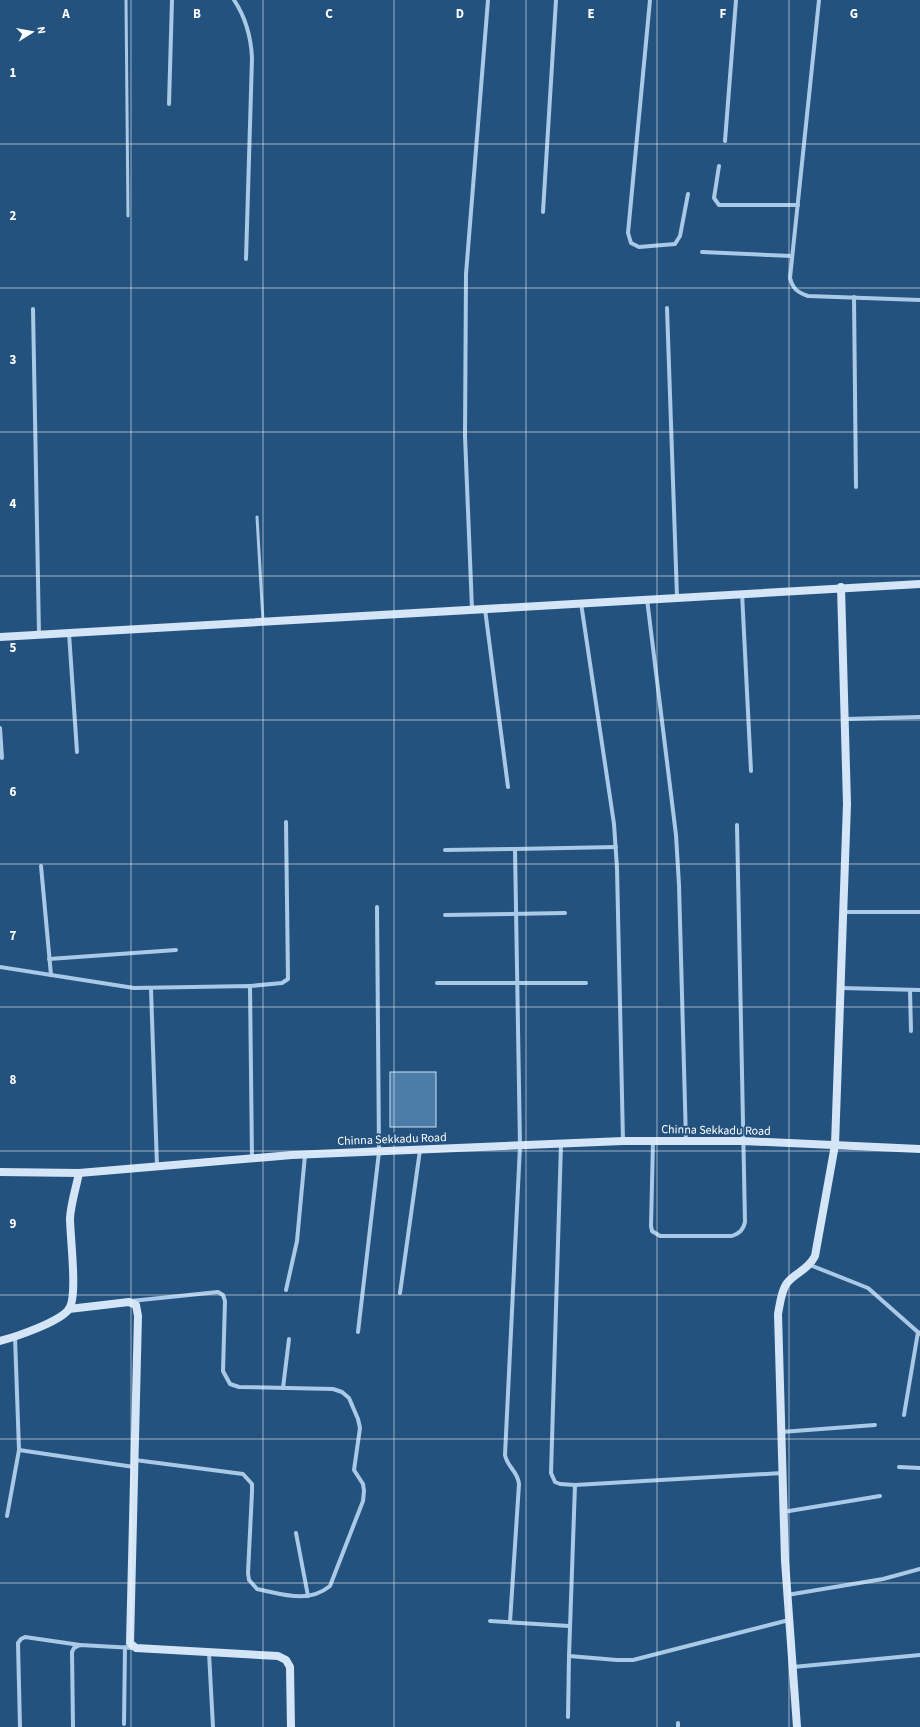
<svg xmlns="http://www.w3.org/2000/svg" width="920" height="1727" font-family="'Source Sans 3',sans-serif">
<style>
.building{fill:#4c7ca8;stroke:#cde2f5}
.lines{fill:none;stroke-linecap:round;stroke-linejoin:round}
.lane{stroke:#aac9e6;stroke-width:3}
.street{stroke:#aac9e6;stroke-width:4}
.secondary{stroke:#d3e5f6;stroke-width:8}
.grid{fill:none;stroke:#fff;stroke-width:1;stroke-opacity:0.55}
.labels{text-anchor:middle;stroke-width:4;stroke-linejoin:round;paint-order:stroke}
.street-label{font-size:12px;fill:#fff;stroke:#24527f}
.grid-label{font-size:13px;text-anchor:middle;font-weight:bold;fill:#fff;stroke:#24527f;stroke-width:4;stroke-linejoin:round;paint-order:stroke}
</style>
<rect width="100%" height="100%" fill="#24527f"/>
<rect class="building" x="390" y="1072" width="46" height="55"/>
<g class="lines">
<g class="lane">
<polyline points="126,0 128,216"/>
<polyline points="257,517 263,621"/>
</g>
<g class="street">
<path d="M234,0C246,18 251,37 252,58L246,259"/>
<polyline points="650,0 628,233 631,243 639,247 675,244 680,236 688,194"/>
<path d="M819,0L790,278C793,289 797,292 808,296L920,300"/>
<polyline points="169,104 172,0"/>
<polyline points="725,141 736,0"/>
<polyline points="719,166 714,198 719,205 798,205"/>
<polyline points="543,212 556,0"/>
<polyline points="702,252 792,256"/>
<polyline points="854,297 856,487"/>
<polyline points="667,308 677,597"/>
<polyline points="33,309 39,634"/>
<polyline points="742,593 751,771"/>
<polyline points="647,599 676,835 679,885 686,1141"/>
<polyline points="581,603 614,824 617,868 623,1141"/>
<polyline points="472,609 465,436 466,274 488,0"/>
<polyline points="485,609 508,787"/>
<polyline points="69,633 77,752"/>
<polyline points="845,719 920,717"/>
<polyline points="0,728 2,758"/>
<polyline points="515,849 616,847"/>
<path d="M445,850L515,849L520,1146L505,1455C507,1467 518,1471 519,1484L510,1622"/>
<polyline points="41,866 51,975"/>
<polyline points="844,912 920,912"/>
<polyline points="445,915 565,913"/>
<polyline points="49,959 176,950"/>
<polyline points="0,967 134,988 250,986 252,1159"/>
<polyline points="437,983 586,983"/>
<polyline points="250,986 282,983 288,979 286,822"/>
<polyline points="841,988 920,990"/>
<polyline points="151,989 157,1166"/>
<polyline points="910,990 911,1031"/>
<path d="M653,1141L651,1226L652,1231L660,1236H732C740,1233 743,1230 745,1222L737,825"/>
<polyline points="561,1144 551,1473 555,1482 560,1484 575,1485 569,1656 617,1660 633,1660 789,1620"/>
<polyline points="810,1265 868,1288 920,1334"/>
<polyline points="286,1290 297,1241 305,1155"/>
<polyline points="400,1293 420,1150"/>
<path d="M131,1301L218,1292L223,1295L225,1301L223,1371L230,1384L239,1387L333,1389L342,1392L349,1398L358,1419L360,1428L354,1470L363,1484L364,1491L363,1501L330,1586C308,1604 282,1594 257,1589L249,1580L248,1573L252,1492V1484L243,1474L135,1460"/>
<polyline points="358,1332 379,1152 377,907"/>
<polyline points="283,1388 289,1339"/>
<polyline points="904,1415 918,1332"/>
<polyline points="781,1432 875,1425"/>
<polyline points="19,1450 134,1467"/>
<polyline points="899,1467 920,1468"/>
<polyline points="575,1485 782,1473"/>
<polyline points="783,1512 880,1496"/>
<polyline points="7,1516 19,1450 15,1337"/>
<polyline points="296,1533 308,1596"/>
<polyline points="787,1595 883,1579 920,1569"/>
<polyline points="490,1621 569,1626"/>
<polyline points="209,1653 213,1727"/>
<polyline points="793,1667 920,1655"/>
<polyline points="568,1717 569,1656"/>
<polyline points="678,1723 678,1727"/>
<polyline points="124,1724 125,1647"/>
<polyline points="20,1727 18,1643 21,1639 25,1637 80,1645"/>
<polyline points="73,1727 72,1652 74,1648 80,1645 134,1648"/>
</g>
<g class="secondary">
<polyline points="0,637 920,584"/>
<polyline points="0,1172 79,1173"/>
<polyline points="69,1309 129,1302 136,1305 138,1316 130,1643 136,1648 278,1656 286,1660 290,1667 291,1727"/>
<path d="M0,1341C15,1337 60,1322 69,1309C78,1296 70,1237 70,1218C71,1203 76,1188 79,1173L292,1155L623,1141H743L920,1149"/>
<path d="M797,1727L785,1561L778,1314C780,1304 781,1291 787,1283C796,1272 808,1270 815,1256L835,1145L847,804L841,587"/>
</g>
</g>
<path class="grid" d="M131,0V1727M263,0V1727M394,0V1727M526,0V1727M657,0V1727M789,0V1727M0,144H920M0,288H920M0,432H920M0,576H920M0,720H920M0,864H920M0,1007H920M0,1151H920M0,1295H920M0,1439H920M0,1583H920"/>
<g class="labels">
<g class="street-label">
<text transform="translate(716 1130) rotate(1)" y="4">Chinna Sekkadu Road</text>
<text transform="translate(392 1139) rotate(-2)" y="4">Chinna Sekkadu Road</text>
</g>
</g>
<g class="grid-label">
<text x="66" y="18">A</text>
<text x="197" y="18">B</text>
<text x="329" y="18">C</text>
<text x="460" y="18">D</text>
<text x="591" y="18">E</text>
<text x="723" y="18">F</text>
<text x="854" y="18">G</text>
<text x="13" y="77">1</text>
<text x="13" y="220">2</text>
<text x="13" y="364">3</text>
<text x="13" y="508">4</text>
<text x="13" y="652">5</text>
<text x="13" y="796">6</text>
<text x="13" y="940">7</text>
<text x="13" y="1084">8</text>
<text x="13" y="1228">9</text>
</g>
<g transform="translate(32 32) rotate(79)" stroke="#24527f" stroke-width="3" paint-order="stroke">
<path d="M0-3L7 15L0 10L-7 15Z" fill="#ffffff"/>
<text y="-6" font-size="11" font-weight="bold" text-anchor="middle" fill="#ffffff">N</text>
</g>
</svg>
